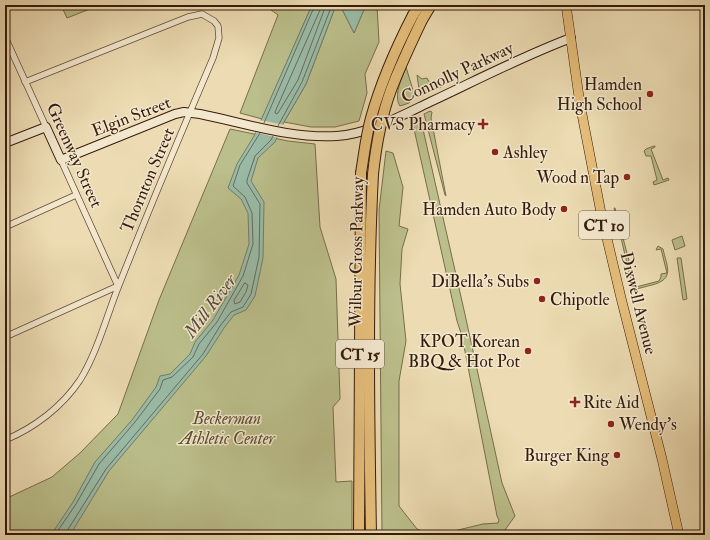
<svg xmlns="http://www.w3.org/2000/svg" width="710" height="540" font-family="'IM FELL Double Pica',serif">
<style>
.green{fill:#bbbf8b;stroke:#786d4c}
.water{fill:#9abca8;stroke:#727c6a}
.pier{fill:#eddcb3}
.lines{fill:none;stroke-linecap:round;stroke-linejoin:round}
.shore{stroke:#686c5a;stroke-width:1}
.minor-casing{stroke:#634b36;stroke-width:7}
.secondary-casing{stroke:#351b0c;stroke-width:10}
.primary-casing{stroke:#351b0c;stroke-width:10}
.motorway-casing{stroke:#351b0c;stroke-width:12}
.minor{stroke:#f3e8ce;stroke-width:5.5}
.secondary{stroke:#f3e8ce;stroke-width:8}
.primary{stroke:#e6be7a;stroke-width:9}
.motorway{stroke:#e6be7a;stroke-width:10}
.motorway-bridge-casing{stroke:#351b0c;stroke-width:12;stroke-linecap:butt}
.motorway-bridge{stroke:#e6be7a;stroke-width:10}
.poi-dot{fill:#8f2418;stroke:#f3e8ce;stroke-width:1.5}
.labels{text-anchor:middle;stroke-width:3;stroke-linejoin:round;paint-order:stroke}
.shield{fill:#f3e8ce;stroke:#6e5846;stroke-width:1}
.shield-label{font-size:16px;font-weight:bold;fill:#351b0c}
.street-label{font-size:17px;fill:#351b0c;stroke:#f3e8ce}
.poi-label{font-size:17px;fill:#351b0c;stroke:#f3e8ce;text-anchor:end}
.park-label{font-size:17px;font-style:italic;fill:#5d4c32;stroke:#f3e8ce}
.water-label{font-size:18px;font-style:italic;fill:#534b3b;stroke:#f3e8ce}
</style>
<rect width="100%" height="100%" fill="#eddcb3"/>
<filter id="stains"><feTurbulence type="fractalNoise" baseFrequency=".005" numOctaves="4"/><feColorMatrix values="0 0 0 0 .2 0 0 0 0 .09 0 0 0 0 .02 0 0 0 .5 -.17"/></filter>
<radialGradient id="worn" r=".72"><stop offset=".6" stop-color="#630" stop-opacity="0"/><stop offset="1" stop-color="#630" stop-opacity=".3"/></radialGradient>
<g class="green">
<polygon points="61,5 100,5 67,18"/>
<polygon points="264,5 312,5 262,119 240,113 278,15"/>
<polygon points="336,5 340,5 354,33 366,5 377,5 379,42 365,74 367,93 359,121 335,127 311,127 284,122 306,84"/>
<path d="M406,67L415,97L409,103L400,106C393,95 402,79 406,67Z"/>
<polygon points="417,75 422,79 427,78 429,82 440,84 441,87 420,96"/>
<polygon points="430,111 432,112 431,118 446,196 445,195 424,114"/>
<polygon points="420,116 464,310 502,483 515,516 505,530 499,534 490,535 437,535 483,524 498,523 499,520 497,516 462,336 457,321 412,120"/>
<polygon points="230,129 288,141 315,144 320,227 336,279 340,399 333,407 336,482 352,481 352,535 5,535 5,499 52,477 80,453 118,414 159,300"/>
<polygon points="654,146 655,146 655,147 651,149 663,180 668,178 669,180 654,185 653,182 657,180 651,156 646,156 644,151 646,149"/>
<polygon points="386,151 393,153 403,187 399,226 408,229 402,249 400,284 406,341 399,381 399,506 417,529 433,535 382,535 379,210"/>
<path d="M614,208H615L636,287L659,281L661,277V274L667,273L661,249L656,250L658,246L663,249C667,267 675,279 652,285C646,286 640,289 633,289Z"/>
<polygon points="682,236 685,246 675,250 672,240"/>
<polygon points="677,258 681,258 687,299 683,300"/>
</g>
<g class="water">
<polygon points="312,5 336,5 306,84 284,122 275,142 258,158 251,181 264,202 263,258 255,296 246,310 234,315 224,328 206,356 109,471 70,535 51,535 73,502 95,462 132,420 156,387 160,376 170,374 190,354 195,342 213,320 239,275 249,244 248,213 241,199 228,188 237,164 254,136"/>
<polygon points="340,5 366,5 354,33"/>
</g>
<polygon class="pier" points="259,120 285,125 279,138 254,132"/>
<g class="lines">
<g class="shore">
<polyline points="320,5 320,10 275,112 276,114 278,113 298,80 326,5"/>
<polyline points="264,123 315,5"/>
<polyline points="278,126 302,82 332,5"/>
<polygon points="245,283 248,285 246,292 240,302 235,304 234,301"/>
<polyline points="55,535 76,504 99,464 135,422 160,389 163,380 172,377 193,357 199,344 217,322 243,276 253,244 252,213 245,197 233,186 240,165 260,133"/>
<polyline points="67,535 67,531 106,469 203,354 220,326 231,312 243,307 251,294 259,257 260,204 247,183 247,180 255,156 271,140 273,136"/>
</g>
<g class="minor-casing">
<g id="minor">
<polyline points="5,37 46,127"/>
<polyline points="5,227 76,195"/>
<polyline points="5,337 118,286 61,160"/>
<path d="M5,440C34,428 62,407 80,380C97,353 107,315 119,285C149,209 181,133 213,58L219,38L218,26L214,21L202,14L188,17L25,82"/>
</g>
</g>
<g class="secondary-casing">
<path id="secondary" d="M5,143L46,127L61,160L175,114L184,112L200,114C245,123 291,139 337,136C368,134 403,115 430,102C477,80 523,56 571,38"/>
</g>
<g class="primary-casing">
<polyline id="primary" points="566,5 580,104 601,213 621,298 662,459 679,535"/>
</g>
<g class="motorway-casing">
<g id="motorway">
<polyline points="413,15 420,5"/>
<polyline points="422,20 431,5"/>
<polyline points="359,535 361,173"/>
<path d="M371,535C369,415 367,294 373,174"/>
</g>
</g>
<use href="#minor" class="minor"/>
<use href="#secondary" class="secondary"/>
<use href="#primary" class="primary"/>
<use href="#motorway" class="motorway"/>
<g class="motorway-bridge-casing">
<g id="motorway-bridge">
<path d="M361,173C364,155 366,136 371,118C381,82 396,48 413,15"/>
<path d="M373,174C376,146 381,117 391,90C400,66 411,43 422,20"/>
</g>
</g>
<use href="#motorway-bridge" class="motorway-bridge"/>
</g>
<g class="poi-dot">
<circle cx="650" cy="94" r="4"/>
<path d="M481 118h4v4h4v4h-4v4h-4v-4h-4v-4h4z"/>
<circle cx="495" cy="152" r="4"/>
<circle cx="627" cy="177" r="4"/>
<circle cx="564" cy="209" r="4"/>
<circle cx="537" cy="281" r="4"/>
<circle cx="542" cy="299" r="4"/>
<circle cx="528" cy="351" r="4"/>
<path d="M573 396h4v4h4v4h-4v4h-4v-4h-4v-4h4z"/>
<circle cx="611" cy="424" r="4"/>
<circle cx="617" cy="455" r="4"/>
</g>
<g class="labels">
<g class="shield">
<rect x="579" y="211" width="50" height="28" rx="3"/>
<rect x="336" y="340" width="48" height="28" rx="3"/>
</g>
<g class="shield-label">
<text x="604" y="231">CT 10</text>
<text x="360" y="360">CT 15</text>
</g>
<g class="street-label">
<text transform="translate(457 72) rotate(-25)" y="6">Connolly Parkway</text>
<text transform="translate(131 116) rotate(-21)" y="6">Elgin Street</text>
<text transform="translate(75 155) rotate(66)" y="6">Greenway Street</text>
<text transform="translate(147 180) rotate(-67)" y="6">Thornton Street</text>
<text transform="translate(356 252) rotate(-89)" y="6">Wilbur Cross Parkway</text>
<text transform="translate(639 303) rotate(76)" y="6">Dixwell Avenue</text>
</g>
<g class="poi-label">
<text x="642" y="90">Hamden<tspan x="642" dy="20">High School</tspan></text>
<text x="475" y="130">CVS Pharmacy</text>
<text x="503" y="158" text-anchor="start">Ashley</text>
<text x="619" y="183">Wood n Tap</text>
<text x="556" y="215">Hamden Auto Body</text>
<text x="529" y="287">DiBella's Subs</text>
<text x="550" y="305" text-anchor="start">Chipotle</text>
<text x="520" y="347">KPOT Korean<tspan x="520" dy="20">BBQ &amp; Hot Pot</tspan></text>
<text x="583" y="408" text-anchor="start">Rite Aid</text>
<text x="619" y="430" text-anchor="start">Wendy's</text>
<text x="609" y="461">Burger King</text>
</g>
<g class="park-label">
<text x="227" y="424">Beckerman<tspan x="227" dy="20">Athletic Center</tspan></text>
</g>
<g class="water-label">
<text transform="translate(210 306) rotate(-53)" y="6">Mill River</text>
</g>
</g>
<rect width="710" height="540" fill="none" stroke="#eddcb3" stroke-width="20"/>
<rect x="6" y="6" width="698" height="528" fill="none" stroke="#351b0c" stroke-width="2"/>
<rect x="10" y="10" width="690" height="520" fill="none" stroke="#351b0c"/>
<rect width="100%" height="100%" filter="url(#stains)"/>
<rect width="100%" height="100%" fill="url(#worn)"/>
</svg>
